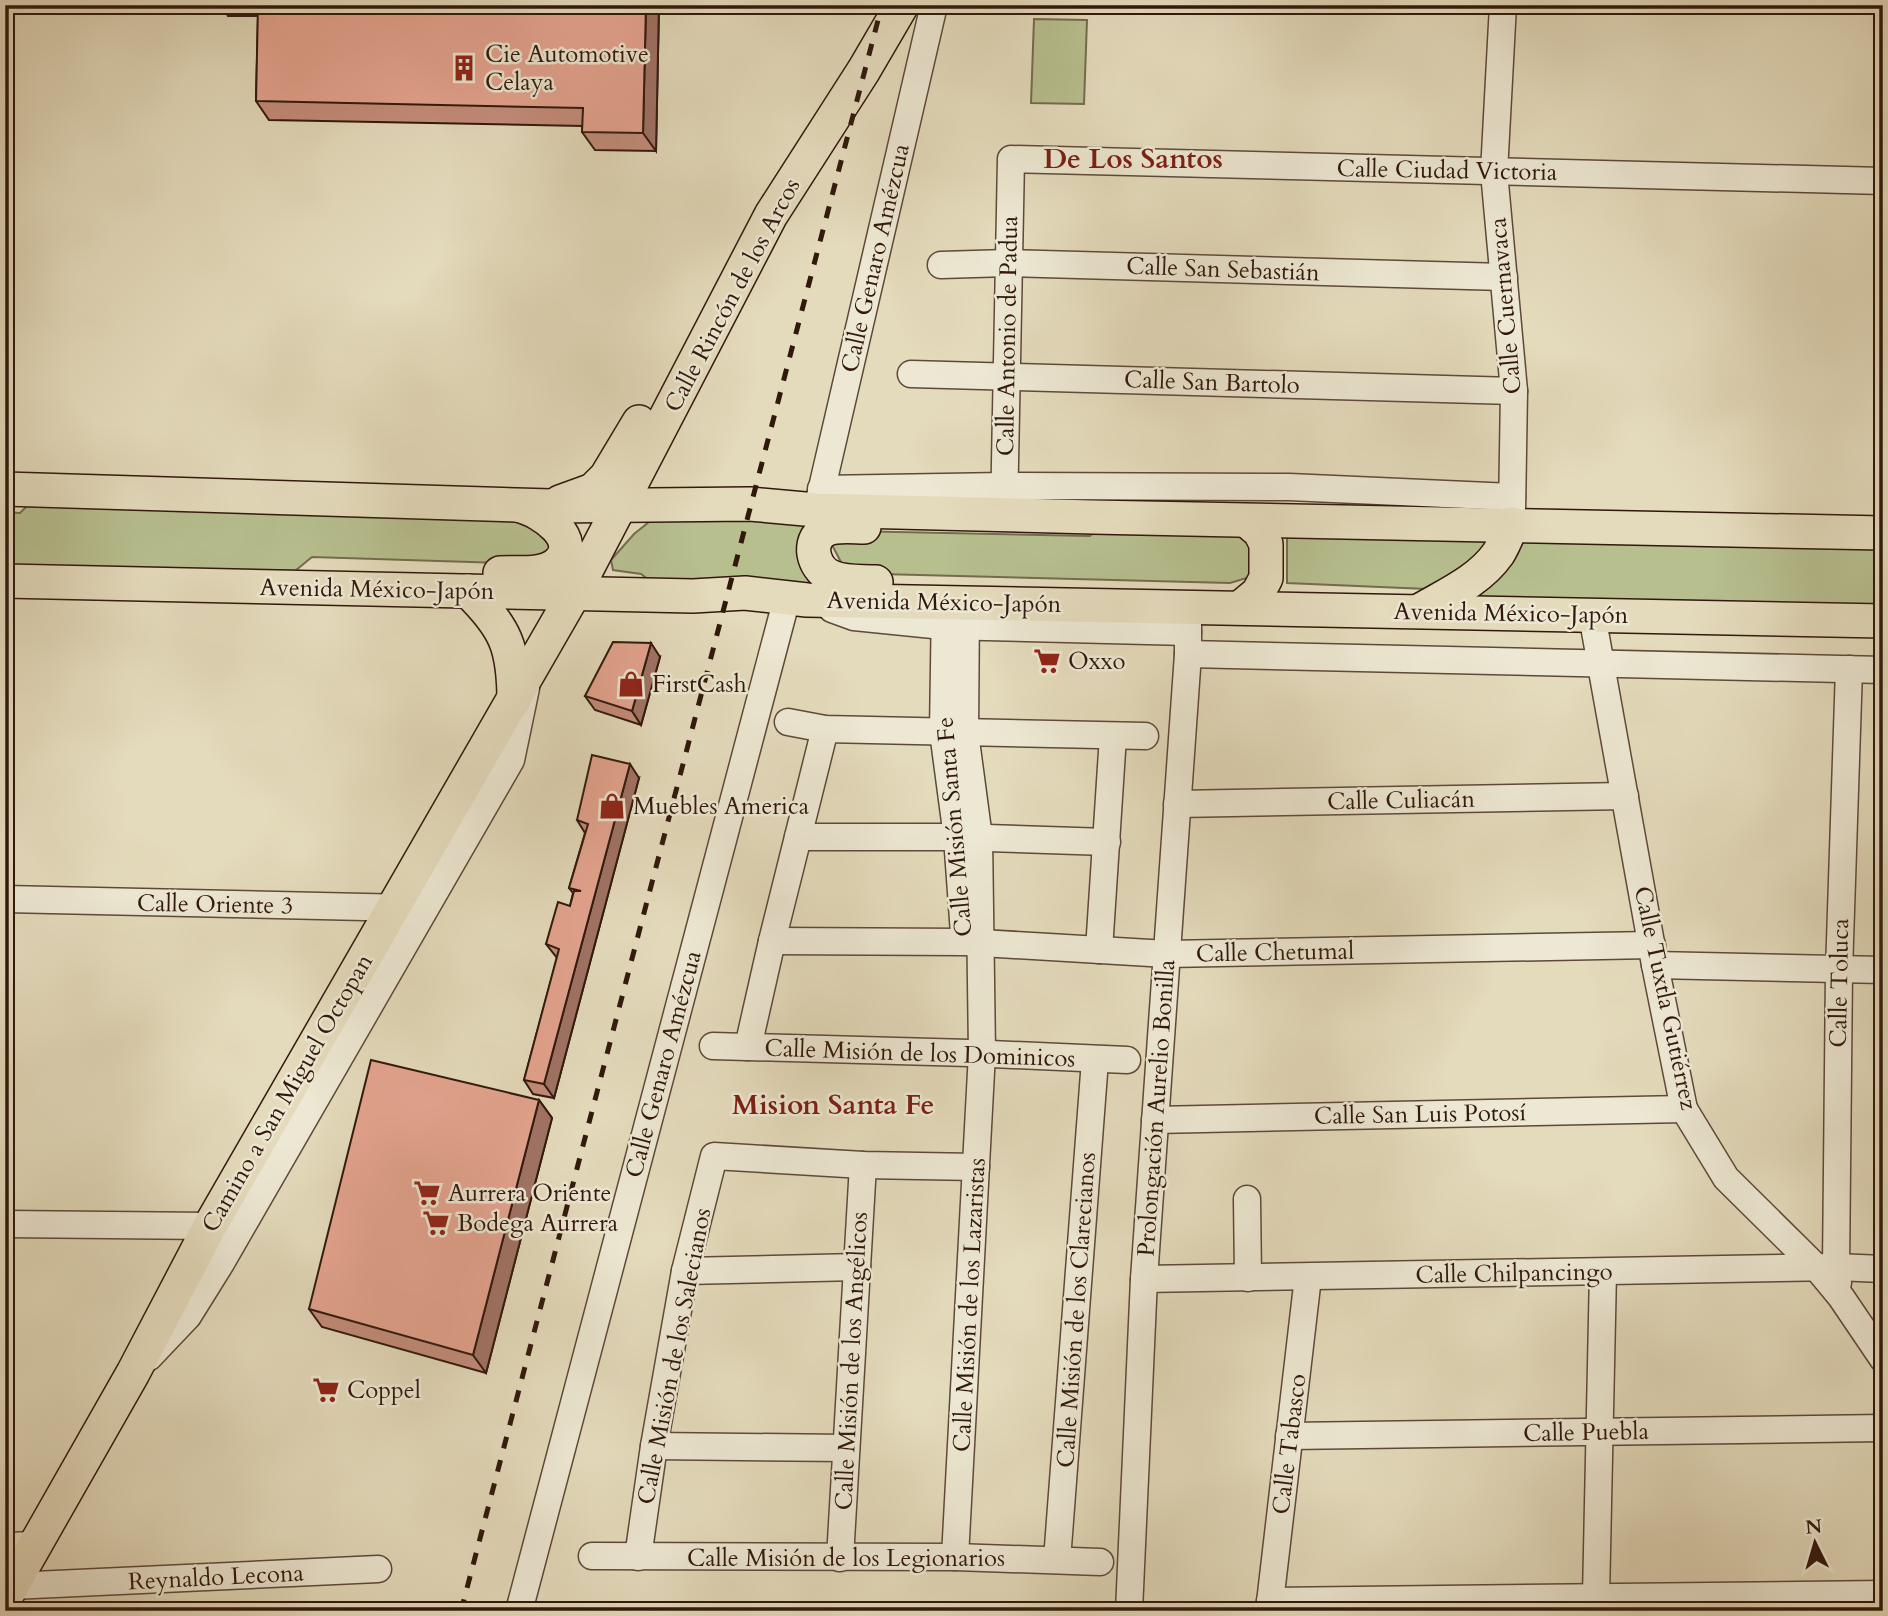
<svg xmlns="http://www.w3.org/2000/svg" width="1888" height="1616" font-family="Cardo,serif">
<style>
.green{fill:#b7bf8f;stroke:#746c4e;stroke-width:2}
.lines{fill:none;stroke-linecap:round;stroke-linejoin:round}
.minor-casing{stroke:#5e4939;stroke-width:29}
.major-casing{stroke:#31180d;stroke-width:36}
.minor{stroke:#ede8d3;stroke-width:26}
.major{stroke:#e4dbbc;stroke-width:33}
.rail{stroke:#31180d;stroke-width:5;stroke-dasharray:12 12;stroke-linecap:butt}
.wall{fill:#c58d7c;stroke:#31180d;stroke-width:2}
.shaded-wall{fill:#a07365;stroke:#31180d;stroke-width:2}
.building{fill:#e5a490;stroke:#31180d;stroke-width:2}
.labels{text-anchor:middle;stroke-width:5;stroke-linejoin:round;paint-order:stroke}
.poi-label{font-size:24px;fill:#31180d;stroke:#ede8d3;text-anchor:start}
.street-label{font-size:24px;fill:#31180d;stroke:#ede8d3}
.quarter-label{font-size:28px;font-weight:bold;fill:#7a1f14;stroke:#ede8d3}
</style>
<rect width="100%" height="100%" fill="#e4dbbc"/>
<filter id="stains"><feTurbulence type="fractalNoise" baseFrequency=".00286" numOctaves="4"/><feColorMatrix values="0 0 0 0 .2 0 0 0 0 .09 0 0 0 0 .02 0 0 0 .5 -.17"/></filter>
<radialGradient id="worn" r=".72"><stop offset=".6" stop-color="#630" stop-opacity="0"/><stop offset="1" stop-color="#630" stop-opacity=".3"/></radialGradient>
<g class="green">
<polygon points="1034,19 1087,20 1084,104 1031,103"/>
<polygon points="27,506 517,512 543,534 553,554 538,564 312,557 295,571 5,566 5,512 20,513"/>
<polygon points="654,518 803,519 805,541 829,586 653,583 641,574 613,570 611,560 634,534"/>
<polygon points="1099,526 1249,534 1250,577 1230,583 880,574 843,566 830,541 849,531 1090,536"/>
<polygon points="1287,532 1495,534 1485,554 1427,589 1287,583"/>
<polygon points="1519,536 1883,543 1883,610 1464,597"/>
</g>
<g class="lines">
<g class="minor-casing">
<g id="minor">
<polyline points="1503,5 1494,172 1514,391 1512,512"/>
<polyline points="941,265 1008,263 1504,277"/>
<polyline points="911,374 1514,391"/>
<polyline points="821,489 1004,486 1289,487 1512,497"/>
<polyline points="818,505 934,5"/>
<polyline points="1004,513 1011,159 1883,181"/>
<polyline points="945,601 943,732 957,837 964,934"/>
<polyline points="832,609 854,617 943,626 1188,632"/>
<polyline points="1592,615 1655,965 1684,1109 1726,1178 1817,1268 1841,1297 1883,1359"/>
<polyline points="1188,654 1883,670"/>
<polyline points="788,722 825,729 1145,736"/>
<polyline points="1177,804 1625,796"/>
<polyline points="798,837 957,837 1107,842"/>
<polyline points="5,899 409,908"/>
<polyline points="772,941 965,942 1167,954 1652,945"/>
<polyline points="1099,950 1113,736"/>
<polyline points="1655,965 1883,970"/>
<polyline points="713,1046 969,1053 1127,1060"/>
<polyline points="748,1047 772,941 825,729"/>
<polyline points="1155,1120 1684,1109"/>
<polyline points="1247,1199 1248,1278"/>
<polyline points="5,1224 210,1226"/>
<polyline points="685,1271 857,1267"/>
<polyline points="1144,1279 1836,1267 1883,1269"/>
<polyline points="1838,1283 1836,1267 1839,971 1849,669"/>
<polyline points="149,1357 188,1316 221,1263 511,760 526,688"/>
<polyline points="1289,1436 1883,1428"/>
<polyline points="654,1446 846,1448"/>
<polyline points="5,1546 35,1545"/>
<polyline points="592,1556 955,1557 1100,1562"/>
<polyline points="638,1557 654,1446 685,1271 714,1156 863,1165 976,1167"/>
<polyline points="955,1557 982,1053 979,838 965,733 966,602"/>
<polyline points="840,1558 863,1165"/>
<polyline points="1057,1560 1095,1060"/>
<polyline points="12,1586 378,1569"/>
<polyline points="1596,1597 1603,1272"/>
<polyline points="1270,1601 1883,1594"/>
<polyline points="519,1611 787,598"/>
<polyline points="1129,1611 1144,1279 1188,654 1188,606"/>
<polyline points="1269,1611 1308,1277"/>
</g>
</g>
<g class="major-casing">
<g id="major">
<polyline points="5,489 551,506 750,504 816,510 1093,517 1883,533"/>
<polyline points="560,502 593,490 606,477 639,422"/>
<path d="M864,527C851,527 831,524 821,533C806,546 816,571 832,577C845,583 862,581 876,582"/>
<path d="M500,573C518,572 544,576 558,563C583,539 541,511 521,506"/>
<polyline points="5,581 693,596 745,593 807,600 1883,621"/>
<path d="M468,591C506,628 514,648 514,701"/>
<polyline points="1241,607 1258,593 1266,578 1266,544 1260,532 1247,521"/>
<path d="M1419,611C1446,595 1479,581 1498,554C1504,545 1508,534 1512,524"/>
<polyline points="5,1598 133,1373 210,1226 575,592 771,215 864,70 902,5"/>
</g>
</g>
<use href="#minor" class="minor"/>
<use href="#major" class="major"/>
<polyline class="rail" points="461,1611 882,5"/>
</g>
<g class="wall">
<polygon points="221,5 659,5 656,151 595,150 582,132 582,126 269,120 256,101 258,16 228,16"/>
<polygon points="660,657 641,725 595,710 585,696"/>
<polygon points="639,778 554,1098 533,1094 524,1080 557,958 546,944 570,906 573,893 569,888 585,833 577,820"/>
<polygon points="539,1100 552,1118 486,1373 322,1327 309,1309"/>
</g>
<g class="shaded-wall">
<polygon points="646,5 659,5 656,151 643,133"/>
<polygon points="651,643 660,657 641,725 632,711"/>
<polygon points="630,764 639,778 554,1098 544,1084"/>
<polygon points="539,1100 552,1118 486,1373 473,1355"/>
</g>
<g class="building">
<polygon points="258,5 646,5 643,133 582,132 583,108 256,101"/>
<polygon points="613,642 651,643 632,711 585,696"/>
<polygon points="592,755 630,764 544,1084 524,1080 559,949 546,944 558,902 570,906 574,891 581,891 569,888 588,824 577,820"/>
<polygon points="371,1060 539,1100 473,1355 309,1309"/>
</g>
<defs>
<g id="building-bare" transform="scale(2.1)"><path d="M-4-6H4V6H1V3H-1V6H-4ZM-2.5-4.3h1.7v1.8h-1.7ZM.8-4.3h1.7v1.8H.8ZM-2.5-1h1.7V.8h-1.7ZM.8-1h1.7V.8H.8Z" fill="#8f2418" stroke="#ede8d3" stroke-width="2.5" paint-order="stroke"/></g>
<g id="supermarket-bare" transform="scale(2.1)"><path d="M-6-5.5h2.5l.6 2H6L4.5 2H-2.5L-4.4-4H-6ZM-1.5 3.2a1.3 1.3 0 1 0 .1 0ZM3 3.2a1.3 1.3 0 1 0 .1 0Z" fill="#8f2418" stroke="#ede8d3" stroke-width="2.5" paint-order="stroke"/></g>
<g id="shop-bare" transform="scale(2.1)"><path d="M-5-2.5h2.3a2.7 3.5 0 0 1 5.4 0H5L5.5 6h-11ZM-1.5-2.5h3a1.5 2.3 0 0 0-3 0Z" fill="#8f2418" stroke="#ede8d3" stroke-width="2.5" paint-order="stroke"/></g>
</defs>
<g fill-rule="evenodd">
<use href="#building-bare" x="464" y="68"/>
<use href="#supermarket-bare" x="1047" y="661"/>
<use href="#shop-bare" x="631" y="684"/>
<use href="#shop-bare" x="612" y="806"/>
<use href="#supermarket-bare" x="427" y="1193"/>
<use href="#supermarket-bare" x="436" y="1223"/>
<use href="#supermarket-bare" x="326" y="1390"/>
</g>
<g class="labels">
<g class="poi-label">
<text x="485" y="62">Cie Automotive<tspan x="485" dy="28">Celaya</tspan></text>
<text x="1068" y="669">Oxxo</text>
<text x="652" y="692">FirstCash</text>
<text x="633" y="814">Muebles America</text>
<text x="448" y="1201">Aurrera Oriente</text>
<text x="457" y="1231">Bodega Aurrera</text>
<text x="347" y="1398">Coppel</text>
</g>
<g class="street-label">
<text transform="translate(1447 170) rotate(1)" y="8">Calle Ciudad Victoria</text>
<text transform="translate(875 258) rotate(-77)" y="8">Calle Genaro Amézcua</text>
<text transform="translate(1223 269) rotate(2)" y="8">Calle San Sebastián</text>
<text transform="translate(732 295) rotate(-62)" y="8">Calle Rincón de los Arcos</text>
<text transform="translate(1505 306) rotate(-95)" y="8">Calle Cuernavaca</text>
<text transform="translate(1007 336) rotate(-89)" y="8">Calle Antonio de Padua</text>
<text transform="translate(1212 382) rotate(2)" y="8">Calle San Bartolo</text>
<text transform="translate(377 589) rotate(1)" y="8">Avenida México-Japón</text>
<text transform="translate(944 602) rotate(1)" y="8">Avenida México-Japón</text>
<text transform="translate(1511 613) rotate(1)" y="8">Avenida México-Japón</text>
<text transform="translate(1401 800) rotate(-1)" y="8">Calle Culiacán</text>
<text transform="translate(954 827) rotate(-95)" y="8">Calle Misión Santa Fe</text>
<text transform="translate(215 904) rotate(1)" y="8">Calle Oriente 3</text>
<text transform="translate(1275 952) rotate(-1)" y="8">Calle Chetumal</text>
<text transform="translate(1839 983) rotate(-89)" y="8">Calle Toluca</text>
<text transform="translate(1666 998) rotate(78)" y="8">Calle Tuxtla Gutiérrez</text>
<text transform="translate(920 1053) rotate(2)" y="8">Calle Misión de los Dominicos</text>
<text transform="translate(663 1064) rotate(-75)" y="8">Calle Genaro Amézcua</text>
<text transform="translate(287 1093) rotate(-60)" y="8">Camino a San Miguel Octopan</text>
<text transform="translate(1156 1108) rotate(-86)" y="8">Prolongación Aurelio Bonilla</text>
<text transform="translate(1420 1114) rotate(-1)" y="8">Calle San Luis Potosí</text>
<text transform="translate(1514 1273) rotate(-1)" y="8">Calle Chilpancingo</text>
<text transform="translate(969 1305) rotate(-87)" y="8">Calle Misión de los Lazaristas</text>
<text transform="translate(1076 1310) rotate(-86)" y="8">Calle Misión de los Clarecianos</text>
<text transform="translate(674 1356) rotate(-79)" y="8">Calle Misión de los Salecianos</text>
<text transform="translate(851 1361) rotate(-87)" y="8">Calle Misión de los Angélicos</text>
<text transform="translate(1586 1432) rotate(-1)" y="8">Calle Puebla</text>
<text transform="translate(1289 1444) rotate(-83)" y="8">Calle Tabasco</text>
<text x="846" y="1566">Calle Misión de los Legionarios</text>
<text transform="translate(216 1577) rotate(-3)" y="8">Reynaldo Lecona</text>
</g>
<g class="quarter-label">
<text x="1133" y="168">De Los Santos</text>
<text x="833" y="1114">Mision Santa Fe</text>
</g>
</g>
<rect width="1888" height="1616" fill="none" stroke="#e4dbbc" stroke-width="28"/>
<rect x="7" y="7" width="1874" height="1602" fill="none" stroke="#31180d" stroke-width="3.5"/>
<rect x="14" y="14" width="1860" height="1588" fill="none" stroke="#31180d" stroke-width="2"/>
<g transform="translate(1815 1543) rotate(355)" stroke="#ede8d3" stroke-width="5" paint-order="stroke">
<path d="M0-5L12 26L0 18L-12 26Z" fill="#31180d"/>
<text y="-10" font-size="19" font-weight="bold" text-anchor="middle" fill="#31180d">N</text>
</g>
<rect width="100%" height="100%" filter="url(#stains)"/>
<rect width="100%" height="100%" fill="url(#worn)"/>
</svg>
